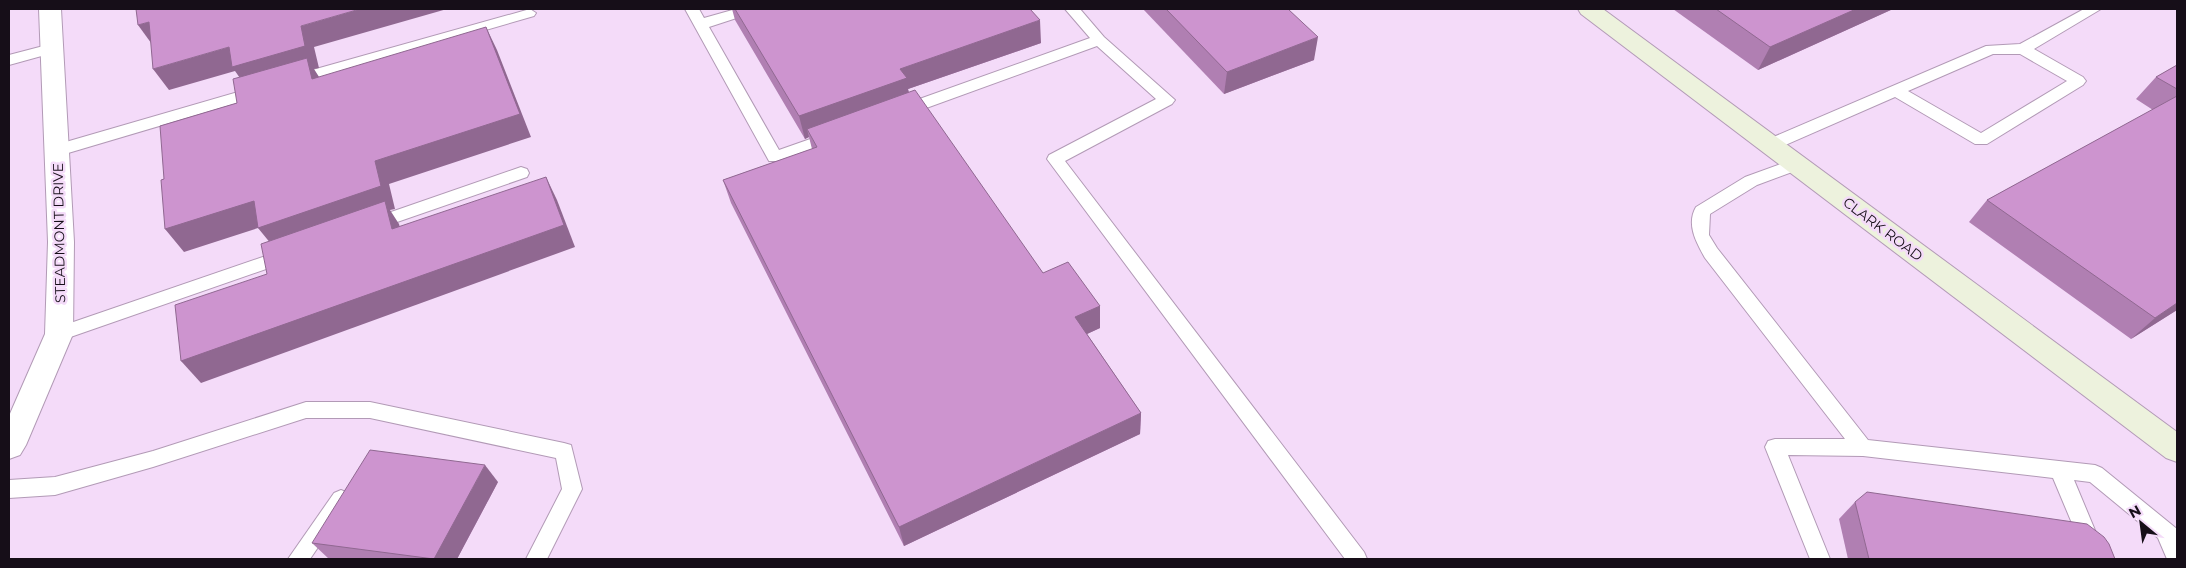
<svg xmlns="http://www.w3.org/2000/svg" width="2186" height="568" font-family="Montserrat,sans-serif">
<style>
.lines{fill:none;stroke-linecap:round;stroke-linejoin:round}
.lane-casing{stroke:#b29ab6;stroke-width:2}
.street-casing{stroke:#b29ab6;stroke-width:2}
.secondary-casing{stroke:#b29ab6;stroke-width:2}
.lane{fill:#fff;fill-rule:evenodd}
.street{fill:#fff;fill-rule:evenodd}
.secondary{fill:#edf2dd;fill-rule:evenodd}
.wall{fill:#b07fb2}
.shaded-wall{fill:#906891}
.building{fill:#cd94cf;stroke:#906891}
.labels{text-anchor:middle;stroke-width:5;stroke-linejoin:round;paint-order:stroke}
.street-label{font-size:14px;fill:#160e18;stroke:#f4dbf9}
</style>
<rect width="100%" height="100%" fill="#f4dbf9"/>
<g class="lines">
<g class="lane-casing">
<g id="lane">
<polygon points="530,9 536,13 534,16 296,85 288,80 291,76"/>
<polygon points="685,9 699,9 704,18 736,9 757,9 755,12 709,27 779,150 833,131 839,132 841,136 839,140 781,161 769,161"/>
<polygon points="1065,9 1080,9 1104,37 1175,100 1172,104 1065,161 1364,552 1367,559 1345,559 1047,159 1049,155 1156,99 1097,46 907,115 897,115 894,111 897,107 1090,38"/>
<path d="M2084,9H2101L2034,49L2083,77L2086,81L2083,85L1987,144H1975L1895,97L1776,149H1764L1762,145L1764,141L1986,46L2020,44ZM1993,54H2020L2067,81L1981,133L1908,91Z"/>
<polygon points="51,44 58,49 56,52 9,65 9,55"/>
<polygon points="259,86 267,91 264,95 58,156 52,154 50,150 52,146"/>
<path d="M1797,158L1803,160L1805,164L1803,168L1757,185L1710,214L1709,235L1717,248L1868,440L2095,465L2102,468L2177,529V559H2167L2158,538L2090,482L2074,480L2107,559H2087L2053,478L1863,456L1788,455L1830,559H1810L1765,447L1768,441L1775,439H1845L1705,258C1696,242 1686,224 1696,207L1745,177Z"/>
<polygon points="521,167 527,169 529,173 527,177 374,230 368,228 366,224 368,220"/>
<polygon points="286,249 292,250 295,255 292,260 59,341 53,339 50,334 53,329"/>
<polygon points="306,402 370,402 564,443 571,445 582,489 547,559 526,559 562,489 556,458 370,418 306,418 153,467 55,495 9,498 9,480 55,477 153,451"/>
<polygon points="341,490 348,493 351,499 310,559 288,559 334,493"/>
</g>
</g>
<g class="street-casing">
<polygon id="street" points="39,9 61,9 74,242 73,334 26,445 20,455 9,459 9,416 45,334 48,242"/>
</g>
<g class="secondary-casing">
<polygon id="secondary" points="1578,9 1603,9 2177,432 2177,462 2166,458 1581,14"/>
</g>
<use href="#lane" class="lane"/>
<use href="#street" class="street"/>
<use href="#secondary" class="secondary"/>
</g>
<g class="wall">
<polygon points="728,9 1030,9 1041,43 908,89 909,92 1043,273 1100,306 1100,328 1087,334 1141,413 1140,434 904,546 731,203 723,180 812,149 809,137 805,139 735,20 732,9"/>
<polygon points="1143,9 1288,9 1314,60 1224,94"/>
<polygon points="1673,9 1893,9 1758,70"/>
<polygon points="2177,65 2177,310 2131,339 1969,222 1987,200 2153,110 2136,99 2156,77"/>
<polygon points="498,482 457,559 329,559 312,543"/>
<polygon points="1855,502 2115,559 1848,559 1839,519"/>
</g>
<g class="shaded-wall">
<polygon points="360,9 447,9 314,47 319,68 314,69 321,80 247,88 235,71 169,90 153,69"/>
<polygon points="1856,9 1893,9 1758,70 1770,47"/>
<polygon points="1040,20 1041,43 908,89 910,101 807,129 809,137 805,139 799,116 900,69"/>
<polygon points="149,22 154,47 138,25"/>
<polygon points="486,27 497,50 531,137 389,184 395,209 390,210 399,224 406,252 276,250 258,228 184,252 165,229"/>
<polygon points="1318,37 1314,60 1224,94 1227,72"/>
<polygon points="546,177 557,200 575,247 201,383 181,361"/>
<polygon points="2177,303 2177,310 2131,339 2155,318"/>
<polygon points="1100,306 1100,328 1076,339 1075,317"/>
<polygon points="1141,413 1140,434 904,546 899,527"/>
<polygon points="485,465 498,482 457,559 434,559"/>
</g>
<g class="building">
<polygon points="136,9 360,9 301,26 305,46 232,67 229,47 153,69 149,22 138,25"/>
<polygon points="735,9 1030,9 1040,20 900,69 907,78 799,116"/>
<polygon points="1166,9 1288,9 1318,37 1227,72"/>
<polygon points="1716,9 1856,9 1770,47"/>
<polygon points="486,27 520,114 375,161 381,186 258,228 254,201 165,229 161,180 164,179 160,126 237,103 233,79 307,58 312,79"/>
<polygon points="2177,65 2177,89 2156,77"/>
<polygon points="915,90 1043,273 1068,262 1100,306 1075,317 1141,413 899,527 723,180 817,147 807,129"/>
<polygon points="2177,96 2177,303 2155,318 1987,200"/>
<polygon points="546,177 564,225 181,361 175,305 267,274 261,244 385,201 392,229"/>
<polygon points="370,450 485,465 434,559 312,543"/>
<polygon points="1867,492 2087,524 2104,537 2109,544 2115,559 1869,559 1855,502"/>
</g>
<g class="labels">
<g class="street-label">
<text transform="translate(1883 229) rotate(37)" y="5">CLARK ROAD</text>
<text transform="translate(59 233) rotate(-91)" y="5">STEADMONT DRIVE</text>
</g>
</g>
<rect width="2186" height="568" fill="none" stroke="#160e18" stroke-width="20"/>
<g transform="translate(2141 523) rotate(331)" stroke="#f4dbf9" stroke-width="4" paint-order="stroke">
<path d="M0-4L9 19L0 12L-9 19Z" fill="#160e18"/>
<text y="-8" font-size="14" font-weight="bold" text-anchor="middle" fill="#160e18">N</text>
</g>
</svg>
